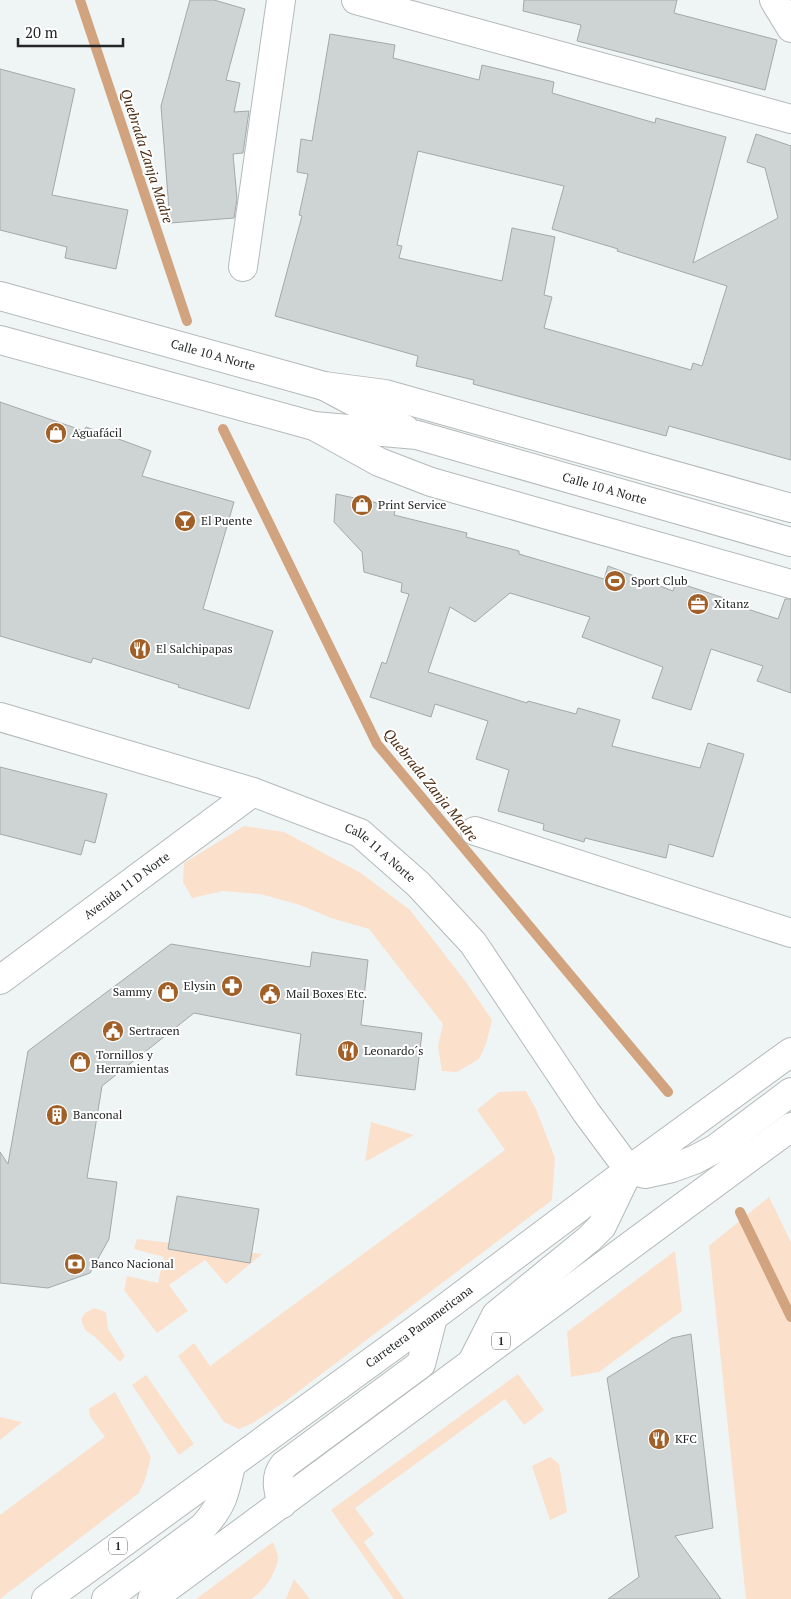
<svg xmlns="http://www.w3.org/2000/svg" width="791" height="1599" font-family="'PT Serif',serif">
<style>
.green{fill:#fbe0cc}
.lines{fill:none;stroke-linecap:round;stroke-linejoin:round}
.stream{stroke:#d2a37f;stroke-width:10}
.building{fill:#ced4d4;stroke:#a3a8a8;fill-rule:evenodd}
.minor-casing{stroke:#b3b9b9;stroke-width:30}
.tertiary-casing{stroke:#b3b9b9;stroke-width:30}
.primary-casing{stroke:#b3b9b9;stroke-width:30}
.trunk-casing{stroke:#b3b9b9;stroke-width:30}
.minor{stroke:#fff;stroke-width:28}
.tertiary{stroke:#fff;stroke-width:28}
.primary{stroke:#fff;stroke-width:28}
.trunk{stroke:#fff;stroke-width:28}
.labels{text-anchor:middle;stroke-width:4;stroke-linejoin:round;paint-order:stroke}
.shield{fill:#fff;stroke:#666767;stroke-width:1}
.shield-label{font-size:11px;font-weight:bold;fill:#242626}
.street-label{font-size:12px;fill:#242626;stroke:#fff}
.poi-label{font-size:12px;fill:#242626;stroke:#fff;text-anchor:start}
.water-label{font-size:14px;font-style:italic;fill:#4a2a0e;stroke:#fff}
</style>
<rect width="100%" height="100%" fill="#eff5f5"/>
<g class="green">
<polygon points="244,826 284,832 361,873 410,910 466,982 492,1020 486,1044 479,1059 457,1072 442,1071 438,1046 443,1024 369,929 331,918 300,905 260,894 223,891 192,898 183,882 184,863"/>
<polygon points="526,1091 536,1109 555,1158 552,1200 283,1403 253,1423 239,1429 224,1422 178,1356 194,1343 210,1366 505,1150 477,1110 499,1092"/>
<polygon points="371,1122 414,1135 365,1162"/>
<polygon points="769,1197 791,1242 791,1599 746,1599 709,1246"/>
<polygon points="137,1239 262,1254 226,1284 205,1260 169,1285 188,1311 157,1333 124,1290 127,1276 158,1283 164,1257 134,1249"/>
<polygon points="675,1251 682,1311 599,1372 571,1377 567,1332"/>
<polygon points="94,1308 106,1312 108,1329 125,1356 120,1362 94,1336 85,1330 81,1319 85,1313"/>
<polygon points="518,1374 544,1410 524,1425 505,1399 355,1508 374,1534 364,1542 404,1599 394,1599 331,1510"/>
<polygon points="146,1375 194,1444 179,1455 132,1385"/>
<polygon points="115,1392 151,1457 145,1480 139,1493 0,1599 0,1515 105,1437 90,1416 89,1409"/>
<polygon points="0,1417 22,1422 0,1440"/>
<polygon points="550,1457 559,1464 567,1512 550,1520 532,1466"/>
<path d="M273,1542C274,1546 278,1553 278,1557C277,1572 264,1592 251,1599H196Z"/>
<polygon points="294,1579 310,1599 286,1599"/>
</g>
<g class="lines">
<g class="stream">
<polyline points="80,0 187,321"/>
<polyline points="223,429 377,744 668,1092"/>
<polyline points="740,1212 791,1317"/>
</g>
</g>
<g class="building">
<polygon points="190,0 214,0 245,9 226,80 240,83 234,112 249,111 243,153 233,154 237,199 234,218 170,223 161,106"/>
<polygon points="524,0 677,0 674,13 777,40 765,90 577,41 581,25 523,11"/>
<path d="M330,34L395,45L393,58L479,80L482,65L554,82L552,93L655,123L656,118L726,137L693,263L778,218L765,168L747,162L756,134L791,146V460L669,426L666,436L473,384L474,380L416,366L418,356L275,316L302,216L299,215L308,174L297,172L301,139L312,141ZM418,151L564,186L552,229L618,249L617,251L727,286L702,366L693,363L691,370L544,328L552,297L544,295L555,237L512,228L502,281L399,258L402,246L397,245Z"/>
<polygon points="0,69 75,89 52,195 128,210 116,269 65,258 67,247 0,230"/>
<polygon points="0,402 84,431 86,427 151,451 142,476 234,502 203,609 273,631 249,709 178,687 179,685 93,658 91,663 0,636"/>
<polygon points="336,494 396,507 394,515 467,533 466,537 519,551 519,554 604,579 608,566 673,591 676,582 727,599 726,602 778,619 785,599 791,599 791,693 757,681 763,666 711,649 691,710 652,698 663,667 582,637 590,617 510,593 475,622 450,607 428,672 527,703 528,701 576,714 578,708 620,720 612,746 700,768 708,743 744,754 713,857 669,844 666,858 585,838 584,842 543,830 544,824 498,811 509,770 476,759 488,721 435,704 431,717 370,697 382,662 386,664 409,594 401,592 402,583 364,572 362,552 334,522"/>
<polygon points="0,767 107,794 95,843 85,840 81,855 0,834"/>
<polygon points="171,944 310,967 312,952 368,960 361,1025 422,1033 415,1090 296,1075 301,1034 194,1013 102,1086 87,1178 117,1182 109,1239 90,1273 48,1288 0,1283 0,1152 8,1164 28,1051"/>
<polygon points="177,1196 259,1209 250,1263 168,1249"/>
<polygon points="691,1334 713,1528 675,1536 721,1599 608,1599 639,1577 607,1378 672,1338"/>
</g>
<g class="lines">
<g class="minor-casing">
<g id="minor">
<polyline points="356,0 791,119"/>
<polyline points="243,267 281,0"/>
<path id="s1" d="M0,717L253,792L360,833L418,884L473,943L586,1112L629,1170"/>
<polyline points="475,831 791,933"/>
<path id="s2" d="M0,980L253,792"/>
</g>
</g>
<g class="tertiary-casing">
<polyline id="tertiary" points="774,0 791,28"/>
</g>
<g class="primary-casing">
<g id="primary">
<path id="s3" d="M0,296L324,386L405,429"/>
<path id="s4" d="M0,340L314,426L417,435L791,542"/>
</g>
</g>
<g class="trunk-casing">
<g id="trunk">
<polyline points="324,386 385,394 791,508"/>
<polyline points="314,426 379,462 431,482 791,584"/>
<polyline points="629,1170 645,1174 672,1168 694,1160 715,1149 791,1092"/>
<polyline points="473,1360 496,1315 589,1239 602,1226 627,1174"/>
<path d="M282,1504C278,1490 274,1477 284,1465L421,1364L433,1317"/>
<path id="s5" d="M46,1599L433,1317L629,1170L791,1052"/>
<path d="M106,1599L203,1527C223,1505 225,1493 231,1465"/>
<polyline points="152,1599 791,1127"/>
</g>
</g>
<use href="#minor" class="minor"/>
<use href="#tertiary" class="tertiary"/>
<use href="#primary" class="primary"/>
<use href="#trunk" class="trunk"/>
</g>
<defs>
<g id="shop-disc" transform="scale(1.125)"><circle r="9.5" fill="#a06028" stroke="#fff"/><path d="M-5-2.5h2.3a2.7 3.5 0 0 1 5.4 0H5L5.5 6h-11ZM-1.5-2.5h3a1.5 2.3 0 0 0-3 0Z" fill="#fff"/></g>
<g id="bar-disc" transform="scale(1.125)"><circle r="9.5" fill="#a06028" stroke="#fff"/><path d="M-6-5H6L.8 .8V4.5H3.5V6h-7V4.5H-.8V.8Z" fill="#fff"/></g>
<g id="stadium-disc" transform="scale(1.125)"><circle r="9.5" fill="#a06028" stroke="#fff"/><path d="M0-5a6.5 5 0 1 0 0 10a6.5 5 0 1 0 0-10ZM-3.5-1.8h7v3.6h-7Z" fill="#fff"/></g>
<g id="office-disc" transform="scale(1.125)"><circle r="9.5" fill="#a06028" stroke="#fff"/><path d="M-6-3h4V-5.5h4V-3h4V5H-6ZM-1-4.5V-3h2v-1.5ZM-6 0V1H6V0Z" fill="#fff"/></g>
<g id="restaurant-disc" transform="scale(1.125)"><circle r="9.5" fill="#a06028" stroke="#fff"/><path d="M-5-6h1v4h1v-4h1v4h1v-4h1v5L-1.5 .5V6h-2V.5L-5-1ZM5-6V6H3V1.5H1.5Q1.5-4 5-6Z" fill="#fff"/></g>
<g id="pharmacy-disc" transform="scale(1.125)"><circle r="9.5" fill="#a06028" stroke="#fff"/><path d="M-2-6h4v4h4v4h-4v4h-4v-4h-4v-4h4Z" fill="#fff"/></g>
<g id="civic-disc" transform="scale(1.125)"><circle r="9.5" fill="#a06028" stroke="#fff"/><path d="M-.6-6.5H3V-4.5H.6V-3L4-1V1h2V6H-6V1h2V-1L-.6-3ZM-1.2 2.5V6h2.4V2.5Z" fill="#fff"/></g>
<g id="building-disc" transform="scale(1.125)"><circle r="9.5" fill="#a06028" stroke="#fff"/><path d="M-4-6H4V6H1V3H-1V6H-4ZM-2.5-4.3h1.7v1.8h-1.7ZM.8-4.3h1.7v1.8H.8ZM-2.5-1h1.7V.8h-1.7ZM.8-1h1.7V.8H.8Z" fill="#fff"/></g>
<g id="bank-disc" transform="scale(1.125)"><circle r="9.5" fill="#a06028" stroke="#fff"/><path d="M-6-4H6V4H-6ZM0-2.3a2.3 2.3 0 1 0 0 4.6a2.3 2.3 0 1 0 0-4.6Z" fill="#fff"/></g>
</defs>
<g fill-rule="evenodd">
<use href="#shop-disc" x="56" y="433"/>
<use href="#shop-disc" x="362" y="505"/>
<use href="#bar-disc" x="185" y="521"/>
<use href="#stadium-disc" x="615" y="581"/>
<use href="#office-disc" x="698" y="604"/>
<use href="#restaurant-disc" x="140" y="649"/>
<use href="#pharmacy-disc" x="232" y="986"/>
<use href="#shop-disc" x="168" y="992"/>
<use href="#civic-disc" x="270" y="994"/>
<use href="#civic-disc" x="113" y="1031"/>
<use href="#restaurant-disc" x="348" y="1051"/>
<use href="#shop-disc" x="80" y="1062"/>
<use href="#building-disc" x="57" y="1115"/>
<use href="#bank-disc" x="75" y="1264"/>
<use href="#restaurant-disc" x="659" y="1439"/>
</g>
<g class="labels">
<g class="shield">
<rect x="492" y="1332.5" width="18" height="17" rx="4"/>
<rect x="109" y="1537.5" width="18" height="17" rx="4"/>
</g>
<g class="shield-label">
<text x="501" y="1345">1</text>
<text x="118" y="1550">1</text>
</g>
<g class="street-label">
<text dy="4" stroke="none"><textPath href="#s3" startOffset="221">Calle 10 A Norte</textPath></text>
<text dy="4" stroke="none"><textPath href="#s4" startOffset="624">Calle 10 A Norte</textPath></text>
<text dy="4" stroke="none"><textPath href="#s1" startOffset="406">Calle 11 A Norte</textPath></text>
<text dy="4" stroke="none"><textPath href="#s2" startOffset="158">Avenida 11 D Norte</textPath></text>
<text dy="4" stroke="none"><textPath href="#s5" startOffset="462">Carretera Panamericana</textPath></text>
</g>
<g class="poi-label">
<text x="72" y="437">Aguafácil</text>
<text x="378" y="509">Print Service</text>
<text x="201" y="525">El Puente</text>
<text x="631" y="585">Sport Club</text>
<text x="714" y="608">Xitanz</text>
<text x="156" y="653">El Salchipapas</text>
<text x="216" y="990" text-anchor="end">Elysin</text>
<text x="152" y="996" text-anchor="end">Sammy</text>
<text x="286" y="998">Mail Boxes Etc.</text>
<text x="129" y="1035">Sertracen</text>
<text x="364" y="1055">Leonardo´s</text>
<text x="96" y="1059">Tornillos y<tspan x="96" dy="14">Herramientas</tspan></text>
<text x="73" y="1119">Banconal</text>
<text x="91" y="1268">Banco Nacional</text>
<text x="675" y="1443">KFC</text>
</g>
<g class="water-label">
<text transform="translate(147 156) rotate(72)" y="5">Quebrada Zanja Madre</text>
<text transform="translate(431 785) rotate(51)" y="5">Quebrada Zanja Madre</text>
</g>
</g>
<path d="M18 38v8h105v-8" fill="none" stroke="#242626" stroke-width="2.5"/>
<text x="25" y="38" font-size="15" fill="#242626" stroke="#ffffff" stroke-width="4" paint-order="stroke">20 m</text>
</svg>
